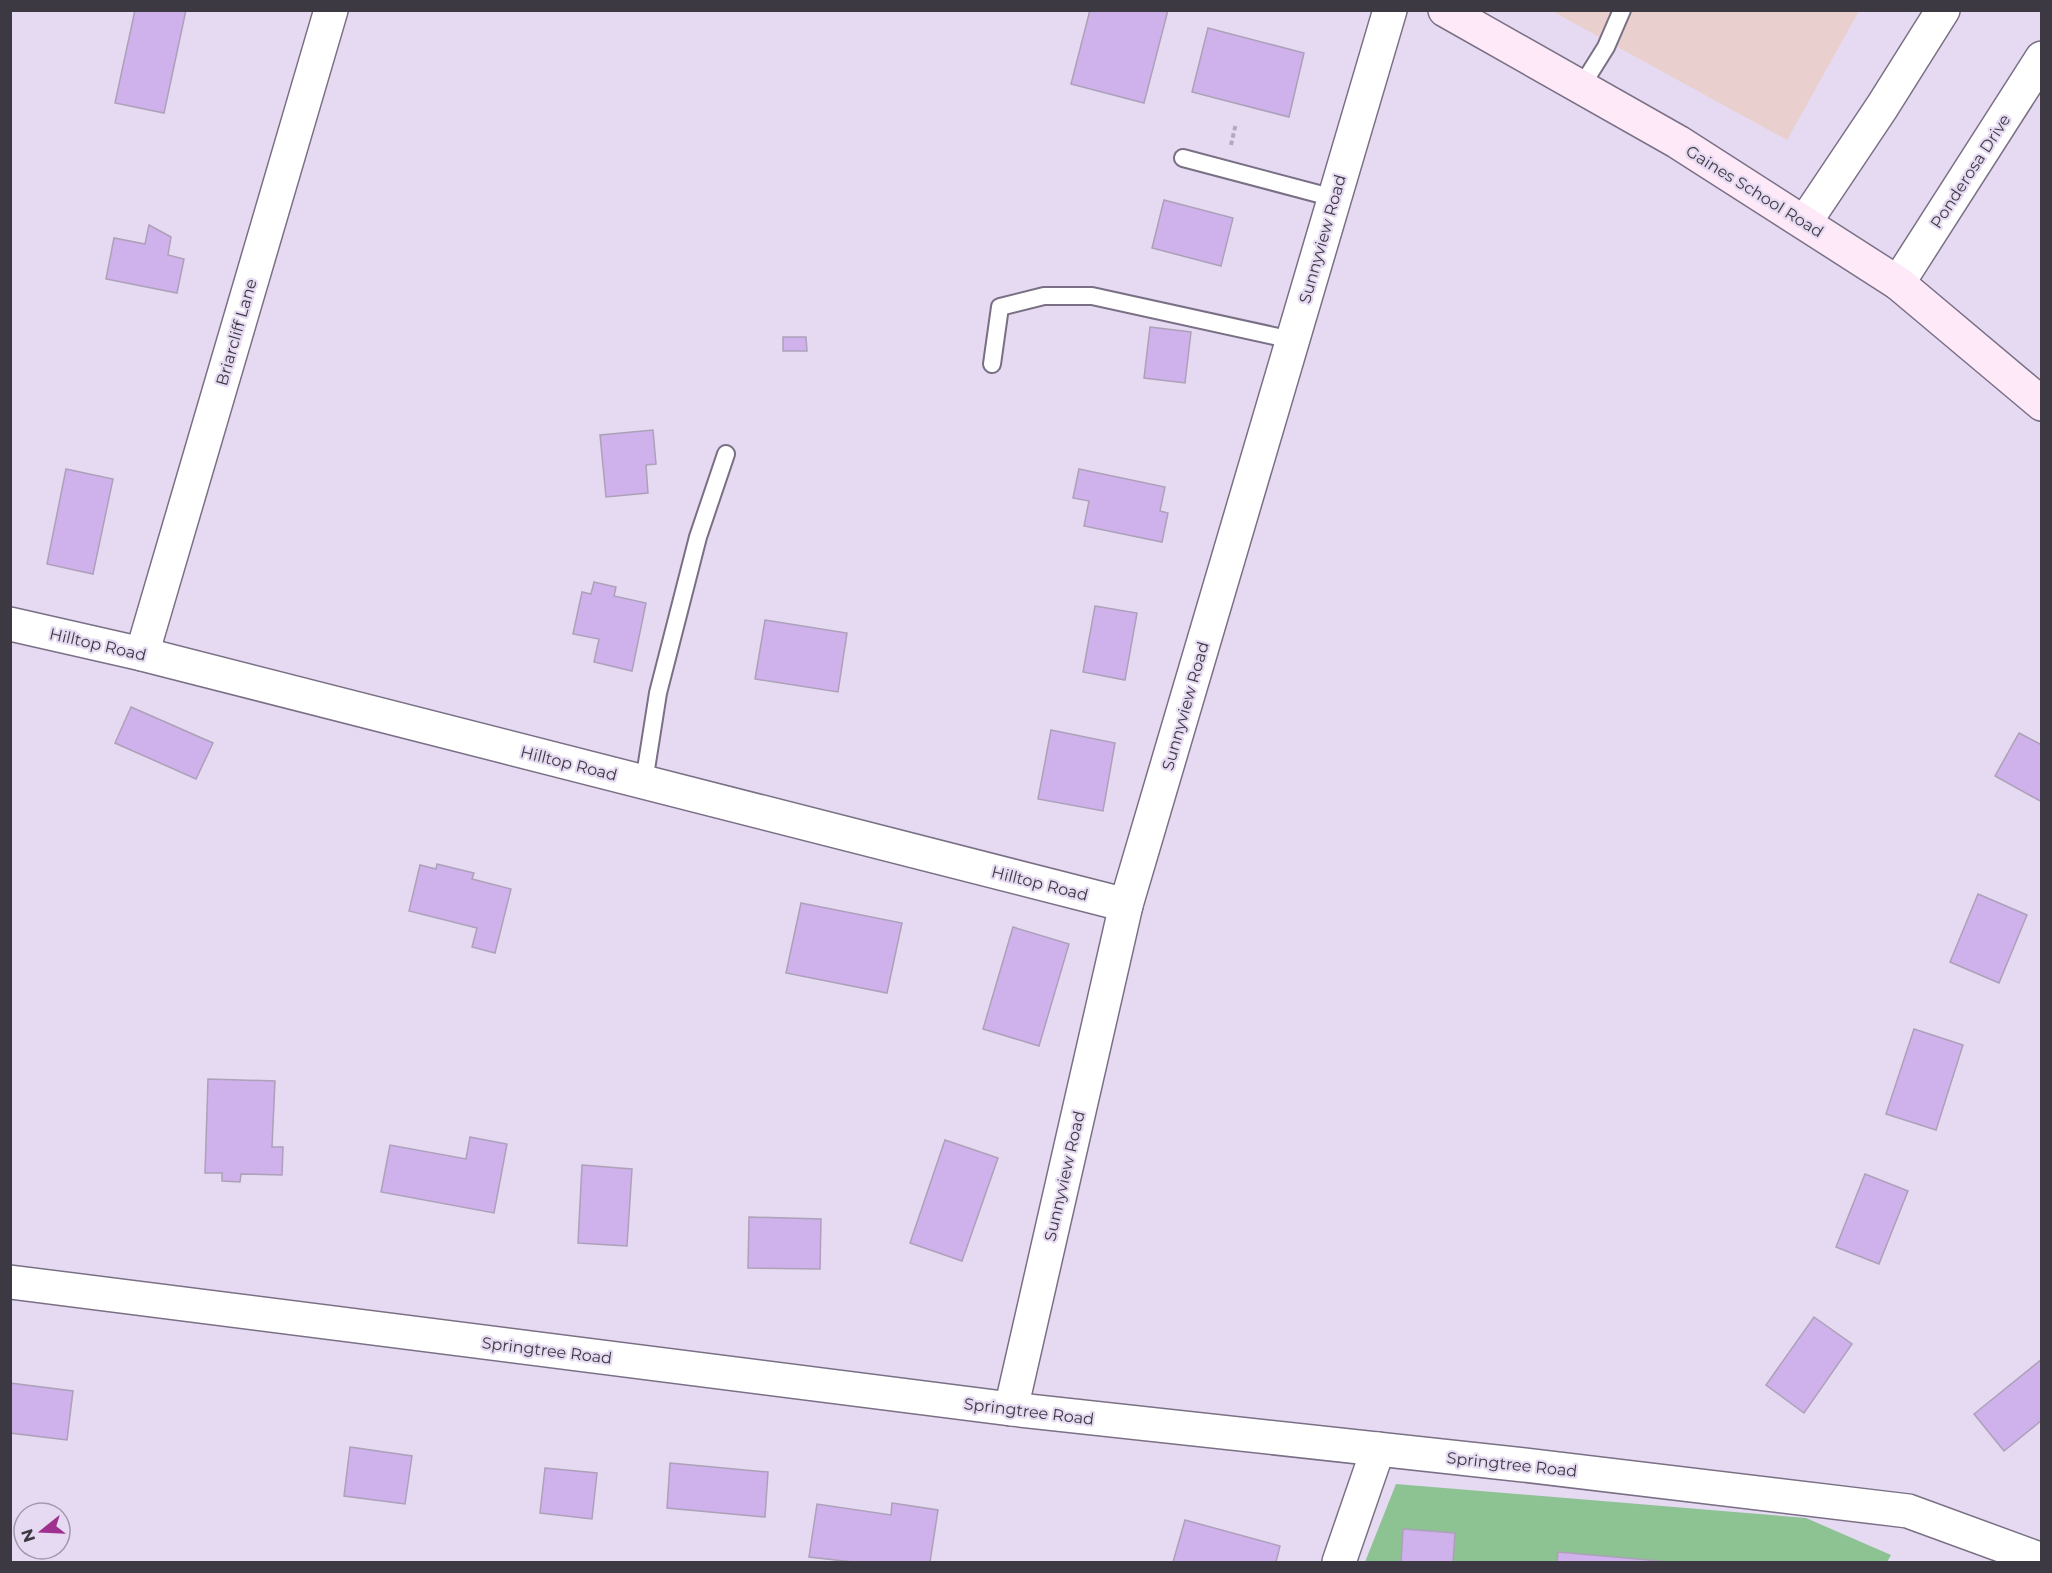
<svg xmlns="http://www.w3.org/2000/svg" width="2052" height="1573" font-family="Montserrat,sans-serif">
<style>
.commercial{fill:#e9cfce}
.forest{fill:#8dc292}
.building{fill:#cfb1ec;stroke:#aca1b8;stroke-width:1.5}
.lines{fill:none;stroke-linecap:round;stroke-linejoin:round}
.service-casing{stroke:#7a7085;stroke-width:20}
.minor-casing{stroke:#7a7085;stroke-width:36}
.secondary-casing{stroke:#7a7085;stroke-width:36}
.path{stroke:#b3a9bc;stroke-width:4;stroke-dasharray:4.5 3;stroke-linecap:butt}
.service{stroke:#fff;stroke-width:16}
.minor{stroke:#fff;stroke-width:33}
.secondary{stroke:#fde9f7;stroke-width:33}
.labels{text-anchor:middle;stroke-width:4.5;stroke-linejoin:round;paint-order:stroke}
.street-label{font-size:16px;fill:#3d3942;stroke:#e6daf2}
</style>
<rect width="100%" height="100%" fill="#e6daf2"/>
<polygon class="commercial" points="1552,11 1859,11 1787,140"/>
<polygon class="forest" points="1396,1484 1806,1518 1891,1555 1887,1562 1365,1562"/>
<g class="building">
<polygon points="135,10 186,10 164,113 115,103"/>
<polygon points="1090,10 1168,10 1144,103 1071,84"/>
<polygon points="1208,28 1304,53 1289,117 1192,92"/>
<polygon points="1164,200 1233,218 1221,266 1152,248"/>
<polygon points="149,225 171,237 168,255 184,259 177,293 106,279 114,238 145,244"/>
<polygon points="1150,327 1191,332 1185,383 1144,378"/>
<polygon points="783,337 806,337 807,351 783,351"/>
<polygon points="653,430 656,464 646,465 648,493 606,497 600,435"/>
<polygon points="66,469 113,479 93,574 47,564"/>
<polygon points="1079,469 1165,487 1160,511 1168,513 1162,542 1084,526 1089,501 1073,498"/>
<polygon points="594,582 616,587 614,596 646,603 632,671 594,662 599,639 573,634 582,592 591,594"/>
<polygon points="1095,606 1137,613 1125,680 1083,672"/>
<polygon points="765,620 847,633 838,692 755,679"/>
<polygon points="131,707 213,743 196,779 115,743"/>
<polygon points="1051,730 1115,743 1103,811 1038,799"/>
<polygon points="2019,733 2042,745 2042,802 1995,776"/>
<polygon points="437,864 474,873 472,879 511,889 495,953 472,947 477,928 409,911 420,865 436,869"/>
<polygon points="1978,894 2027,915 1999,983 1950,962"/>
<polygon points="801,903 902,923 887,993 786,973"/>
<polygon points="1013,927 1069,944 1039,1046 983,1029"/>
<polygon points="1914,1029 1963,1045 1936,1130 1886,1114"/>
<polygon points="208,1079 275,1081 272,1147 283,1147 282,1175 241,1174 240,1182 222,1181 222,1173 205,1173"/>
<polygon points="470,1137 507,1144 494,1213 381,1192 390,1145 466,1159"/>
<polygon points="945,1140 998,1158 962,1261 910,1243"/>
<polygon points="582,1165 632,1169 627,1246 578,1243"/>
<polygon points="1865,1174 1908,1191 1879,1264 1836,1247"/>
<polygon points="749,1217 821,1219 820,1269 748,1268"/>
<polygon points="1814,1317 1852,1344 1804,1413 1766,1385"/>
<polygon points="2042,1359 2042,1420 2004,1451 1974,1414"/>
<polygon points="10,1383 73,1391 67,1440 10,1433"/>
<polygon points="350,1447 412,1456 405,1504 344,1496"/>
<polygon points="670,1463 768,1472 765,1517 667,1508"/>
<polygon points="545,1468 597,1473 592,1519 540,1513"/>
<polygon points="892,1503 938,1510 930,1562 853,1562 809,1557 817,1504 891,1515"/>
<polygon points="1185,1520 1280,1546 1276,1562 1173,1562"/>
<polygon points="1403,1529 1455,1533 1453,1562 1401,1562"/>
<polygon points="1558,1552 1671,1562 1557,1562"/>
</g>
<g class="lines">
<g class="service-casing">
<g id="service">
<polyline points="1581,87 1606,47 1622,10"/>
<polyline points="1183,158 1334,198"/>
<polyline points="992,364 1000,307 1044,296 1092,296 1292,340"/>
<polyline points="644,782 658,693 698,537 726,454"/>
</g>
</g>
<g class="minor-casing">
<g id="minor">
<polyline points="1805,222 1882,107 1943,10"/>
<polyline points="1898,283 2042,58"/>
<polyline points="10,624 142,654 1126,905"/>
<polyline points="142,654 331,10"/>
<polyline points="10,1282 1011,1409 1524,1465 1908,1511 2042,1560"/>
<polyline points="1011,1409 1126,905 1390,10"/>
<polyline points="1339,1562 1378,1449"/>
</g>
</g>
<g class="secondary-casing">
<polyline id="secondary" points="1445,10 1678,142 1898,283 2042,404"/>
</g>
<polyline class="path" points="1231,145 1236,123"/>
<use href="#service" class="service"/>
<use href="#minor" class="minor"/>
<use href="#secondary" class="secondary"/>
</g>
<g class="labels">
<g class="street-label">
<text transform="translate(1970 171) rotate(-57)" y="6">Ponderosa Drive</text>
<text transform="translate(1755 191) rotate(32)" y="6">Gaines School Road</text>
<text transform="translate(1322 239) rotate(-74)" y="6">Sunnyview Road</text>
<text transform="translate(236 332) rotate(-74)" y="6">Briarcliff Lane</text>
<text transform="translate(98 644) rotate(13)" y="6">Hilltop Road</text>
<text transform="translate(1185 706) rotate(-74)" y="6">Sunnyview Road</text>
<text transform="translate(569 763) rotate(14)" y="6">Hilltop Road</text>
<text transform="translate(1040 883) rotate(14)" y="6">Hilltop Road</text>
<text transform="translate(1064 1176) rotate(-77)" y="6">Sunnyview Road</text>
<text transform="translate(547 1350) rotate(7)" y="6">Springtree Road</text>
<text transform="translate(1029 1411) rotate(7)" y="6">Springtree Road</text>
<text transform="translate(1512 1464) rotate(6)" y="6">Springtree Road</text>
</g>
</g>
<rect width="2052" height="1573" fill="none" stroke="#3d3942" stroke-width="24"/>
<g transform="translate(42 1531) rotate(252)"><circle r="28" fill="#e6daf2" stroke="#a29aac" stroke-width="1.5"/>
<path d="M0-4.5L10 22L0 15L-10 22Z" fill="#a0308e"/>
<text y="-9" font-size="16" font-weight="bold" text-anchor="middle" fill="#3d3942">N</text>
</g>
</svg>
